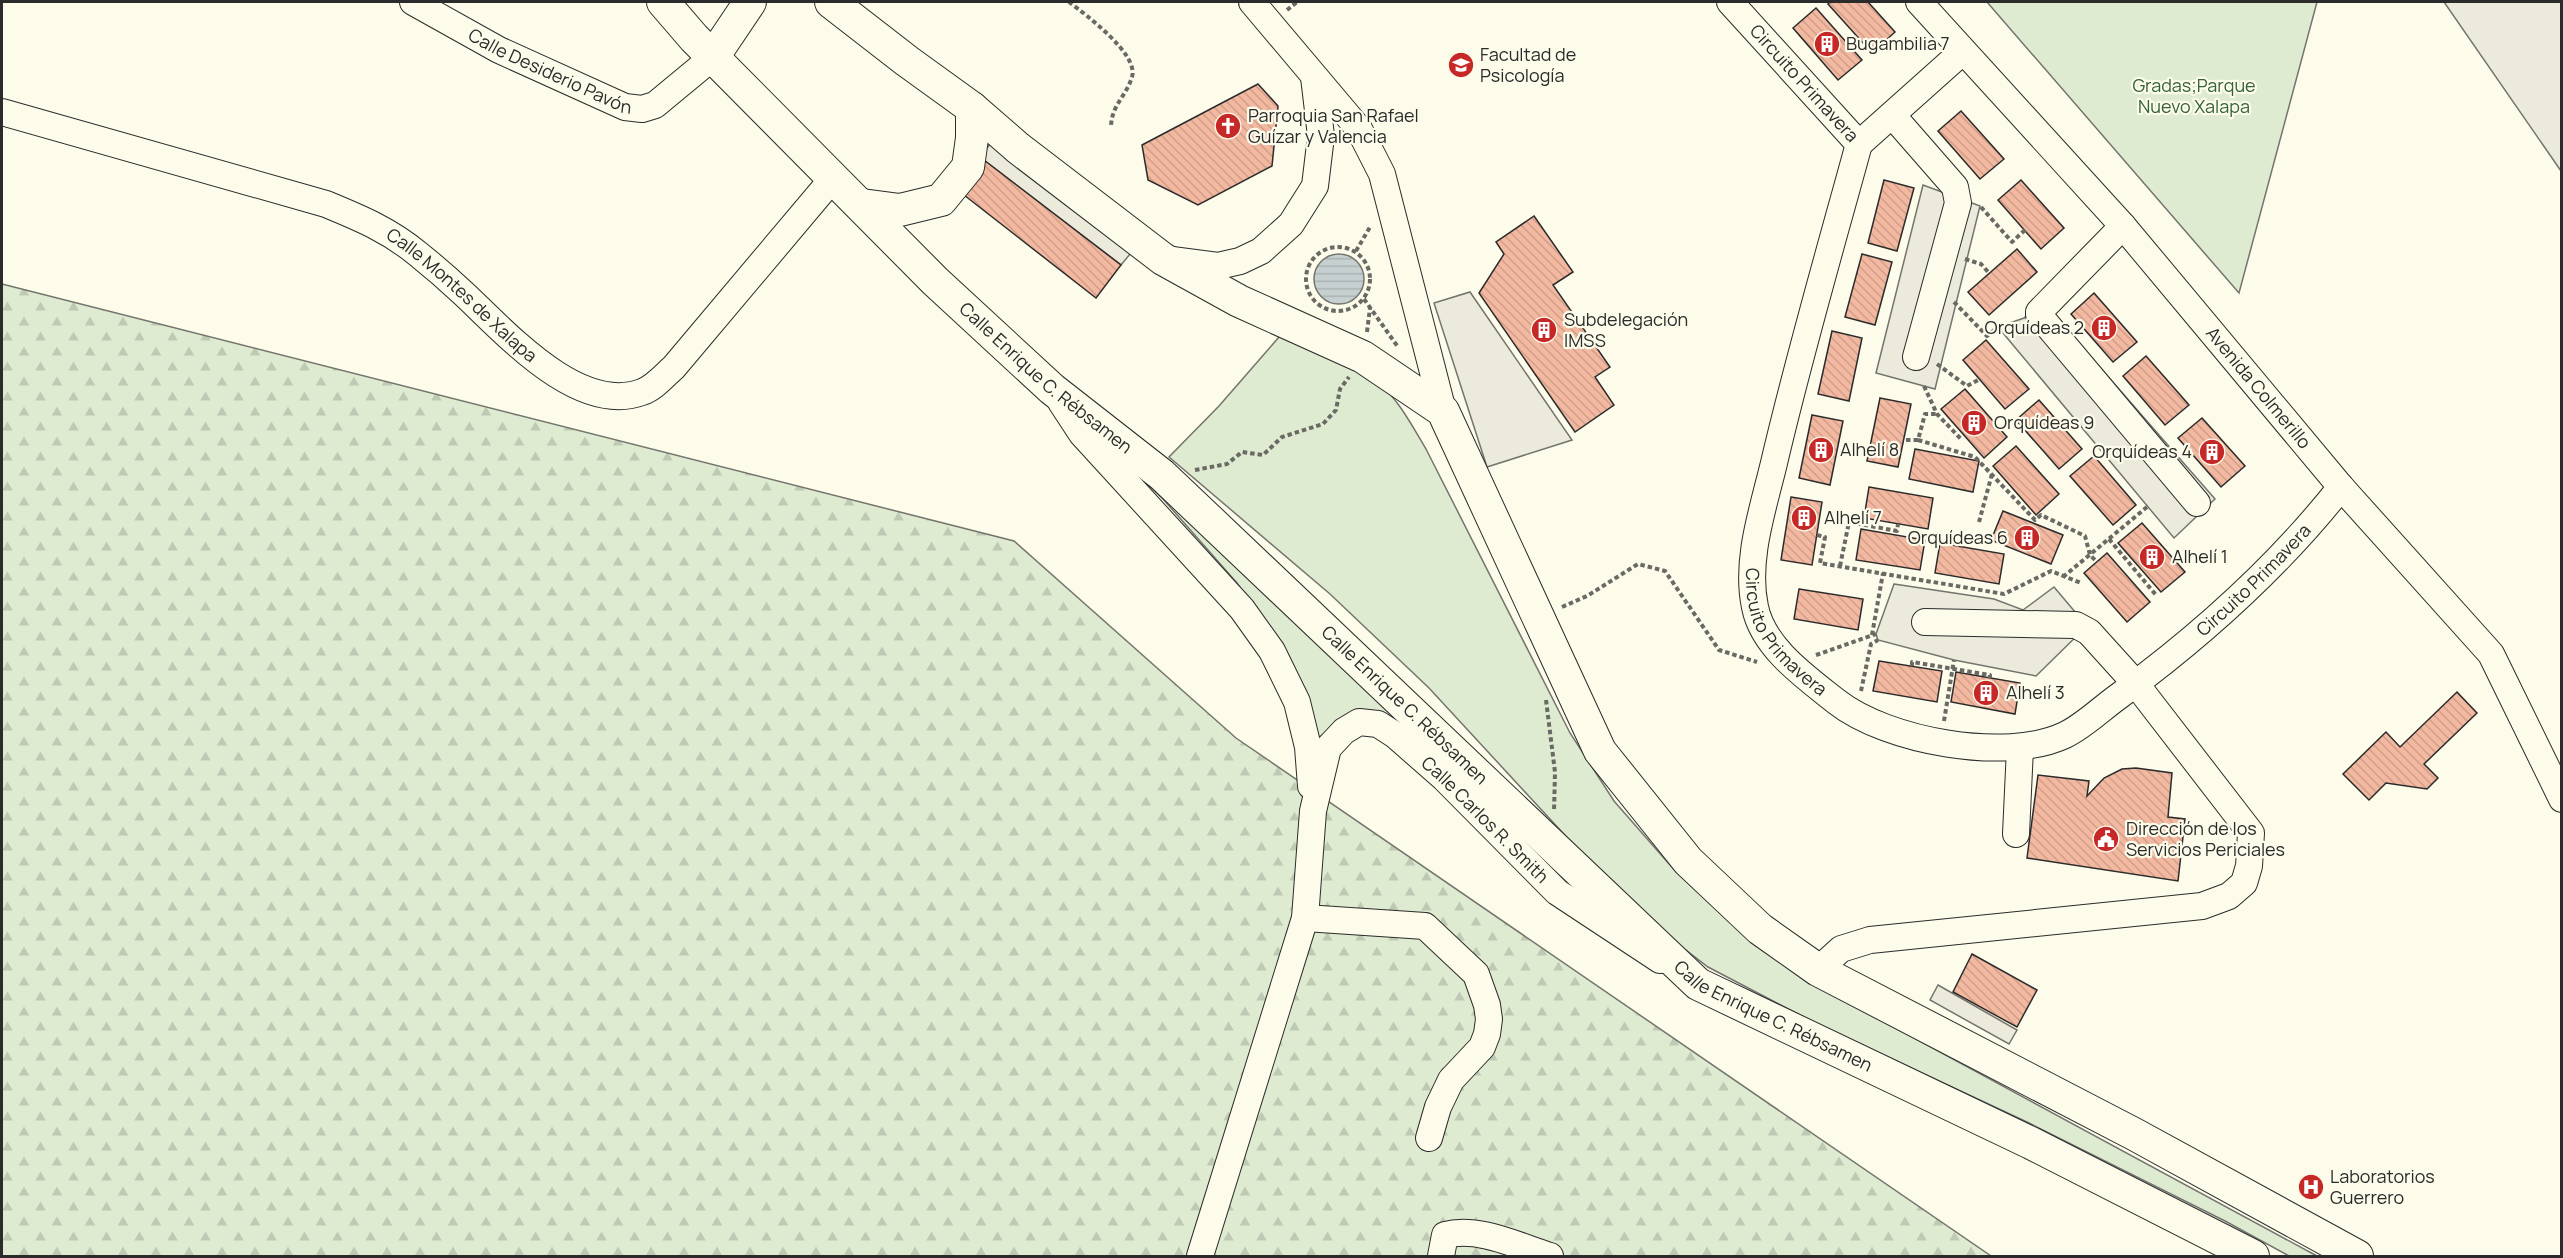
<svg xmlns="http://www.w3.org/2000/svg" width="2563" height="1258" font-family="Manrope,sans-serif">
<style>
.green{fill:#deebd1;stroke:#74746e;stroke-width:1.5}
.forest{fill:url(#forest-firs);stroke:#74746e;stroke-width:1.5}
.parking{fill:#eceadb;stroke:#74746e;stroke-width:1.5}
.water{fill:url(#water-rules);stroke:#74746e;stroke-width:1.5}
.building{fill:url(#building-back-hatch);stroke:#2b2b2b;stroke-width:1.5}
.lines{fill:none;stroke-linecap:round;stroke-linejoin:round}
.minor-casing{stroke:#2b2b2b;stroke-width:28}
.major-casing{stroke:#2b2b2b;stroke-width:34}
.path{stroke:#6a6964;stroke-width:4;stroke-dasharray:4.5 3;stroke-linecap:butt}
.minor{stroke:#fdfbea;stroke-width:26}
.major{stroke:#fdfbea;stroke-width:32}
.labels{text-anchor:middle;stroke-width:4.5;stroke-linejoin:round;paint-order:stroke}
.poi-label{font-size:18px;fill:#2b2b2b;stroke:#fdfbea;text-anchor:start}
.street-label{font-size:18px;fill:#2b2b2b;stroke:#fdfbea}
.park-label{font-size:18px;fill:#34623c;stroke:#fdfbea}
</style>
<defs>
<pattern id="forest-firs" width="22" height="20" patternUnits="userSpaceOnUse" patternTransform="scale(1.5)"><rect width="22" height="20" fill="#deebd1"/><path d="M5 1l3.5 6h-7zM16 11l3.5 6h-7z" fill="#bfcab4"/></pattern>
<pattern id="water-rules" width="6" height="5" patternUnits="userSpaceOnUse" patternTransform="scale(1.5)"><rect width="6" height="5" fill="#c7d0d0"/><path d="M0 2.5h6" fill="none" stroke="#abb3b3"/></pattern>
<pattern id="building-back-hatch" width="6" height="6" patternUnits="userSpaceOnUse" patternTransform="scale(1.5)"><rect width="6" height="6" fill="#f2b8a0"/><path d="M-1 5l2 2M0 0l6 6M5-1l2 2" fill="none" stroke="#d09e8a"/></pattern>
</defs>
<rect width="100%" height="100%" fill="#fdfbea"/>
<g class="green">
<polygon points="1987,2 2317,2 2239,293"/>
<path d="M1280,336C1307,348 1354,364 1377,382C1398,398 1412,426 1426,449L1570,733L1614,801L1677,873L1750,941L1816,985L2317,1256H2289L2225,1221L2029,1123L1817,1024L1708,967L1634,910L1429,688L1330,594L1169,457L1219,406Z"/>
<polygon points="1086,425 1581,886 1574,890 1419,740 1388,715 1369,710 1351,714 1318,738 1283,648 1237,583 1163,499"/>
</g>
<polygon class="forest" points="2,284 1014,541 1236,738 1991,1256 2,1256"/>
<g class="parking">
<polygon points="2444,2 2561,2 2561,171"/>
<polygon points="994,139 1135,248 1121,265 980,157"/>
<polygon points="1923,185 1980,206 1935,389 1876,373"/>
<polygon points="1470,292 1572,440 1487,467 1434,303"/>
<polygon points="2042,301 2215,499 2174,538 1998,327 2024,318"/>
<polygon points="1894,584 1994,599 2023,610 2054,587 2087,626 2036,676 1954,660 1878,640 1876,634"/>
<polygon points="1938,985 2017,1030 2009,1044 1930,1000"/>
</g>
<circle class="water" cx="1339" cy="279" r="25"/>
<g class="building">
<polygon points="1830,2 1868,2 1895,32 1872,53 1828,4"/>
<polygon points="1816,8 1862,60 1838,80 1793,28"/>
<polygon points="1258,84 1278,106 1272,166 1198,205 1148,180 1142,145"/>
<polygon points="1961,111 2004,159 1980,179 1938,131"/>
<polygon points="980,157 1121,265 1096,298 955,188"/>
<polygon points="1884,180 1914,188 1897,251 1868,243"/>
<polygon points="2021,180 2064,228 2041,249 1998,200"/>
<polygon points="1534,216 1573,272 1553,285 1610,367 1595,377 1614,405 1575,432 1479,293 1504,254 1496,242"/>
<polygon points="2017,249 2037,272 1989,315 1968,292"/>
<polygon points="1862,254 1892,262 1875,325 1845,317"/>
<polygon points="2094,293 2137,342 2113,362 2071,314"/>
<polygon points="1832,331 1862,338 1849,401 1818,394"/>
<polygon points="1986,340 2029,389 2005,409 1963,360"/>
<polygon points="2146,356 2189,405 2165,425 2123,376"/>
<polygon points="1965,389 2007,437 1984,458 1941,409"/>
<polygon points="1880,398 1911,404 1898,467 1867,461"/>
<polygon points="2039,400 2082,449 2059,469 2016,420"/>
<polygon points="1812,415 1843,421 1830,485 1799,478"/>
<polygon points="2202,418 2245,466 2221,487 2178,438"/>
<polygon points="2016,446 2059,494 2036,515 1993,466"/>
<polygon points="1915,449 1979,461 1973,492 1909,479"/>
<polygon points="2094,456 2136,505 2113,525 2070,476"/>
<polygon points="1869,487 1933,498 1928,529 1864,518"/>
<polygon points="1791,497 1822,502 1812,565 1781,560"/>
<polygon points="2003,511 2063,535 2051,564 1991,540"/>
<polygon points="2142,523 2185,572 2161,592 2118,543"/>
<polygon points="1861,529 1925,540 1920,570 1856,560"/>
<polygon points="1940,543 2004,554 1999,584 1935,573"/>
<polygon points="2107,553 2150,602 2127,622 2084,573"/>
<polygon points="1799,589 1863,599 1858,630 1794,619"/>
<polygon points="1879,661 1942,671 1937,702 1873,691"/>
<polygon points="1956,672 2020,683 2015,714 1951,702"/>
<polygon points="2457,692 2477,713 2424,764 2438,778 2427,789 2386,783 2369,800 2343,774 2386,732 2400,747"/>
<polygon points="2136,768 2172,773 2168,817 2185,819 2178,881 2027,858 2038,775 2089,781 2087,796 2104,778 2122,769"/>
<polygon points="1972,954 2037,990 2017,1027 1953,992"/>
</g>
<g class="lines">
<g class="minor-casing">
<g id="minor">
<path id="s1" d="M413,2L499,50L625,107L642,109L655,105L713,57"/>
<polyline points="1252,2 1359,129 1382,174 1443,411"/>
<path id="s2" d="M1730,2L1859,144"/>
<path id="s3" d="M1919,2L2123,226L2341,487L2491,654L2562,799"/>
<path id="s4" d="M2,112L326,204C360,218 389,230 418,254C433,266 448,279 463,293C504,331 578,416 642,392C654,388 665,375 674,367L834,177"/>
<polyline points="1893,116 1955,187 1958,203 1916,357"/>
<path id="s5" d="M1859,144C1830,250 1799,356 1774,463C1763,509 1745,560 1755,607C1763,648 1807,678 1837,702C1887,741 2006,763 2065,735C2084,726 2102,708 2119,696C2202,635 2277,568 2341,487"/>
<polyline points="1859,144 1962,52"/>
<polyline points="2123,226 2039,312 2039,315 2197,503"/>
<polyline points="1172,260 1218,266 1240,261 1261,251 1291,224 1315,186 1321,136 1314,77"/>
<polyline points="1061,402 1082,434 1242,609 1272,651 1297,702 1308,747 1311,786"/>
<polyline points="2016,834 2020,748"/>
<polyline points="1305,918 1425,926 1476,974 1487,1005 1489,1019 1487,1034 1482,1047 1451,1080 1438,1107 1429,1138"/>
<polyline points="1818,970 1841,949 1870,940 2202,906 2229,896 2244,883 2249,866 2251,833 2136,684 2089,632 2076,625 1925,622"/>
<path id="s6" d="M1200,1256L1305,918L1313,811L1328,748L1344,731L1359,722L1378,724L1395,735L1444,778L1557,892L1660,960"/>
<path d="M1441,1256L1445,1235C1478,1226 1518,1246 1550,1256"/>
</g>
</g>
<g class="major-casing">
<g id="major">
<path id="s7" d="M663,2L694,38L935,281L1052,389L1162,475L1698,984L2031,1143L2253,1256"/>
<polyline points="831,2 907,61 972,108 1018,148 1163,259 1239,301 1363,357 1443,411 1600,751 1688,861 1760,929 1818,970 2134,1134 2357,1256"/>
<polyline points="713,57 750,2"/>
<polyline points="862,205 900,210 941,200 968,167 972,138 972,108"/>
</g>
</g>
<g class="path">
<path d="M1069,2C1086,15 1139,54 1132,77C1126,97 1111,105 1111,128"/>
<polyline points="1287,10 1297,2"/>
<polyline points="1981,207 2012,242 2025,230"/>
<circle cx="1338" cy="279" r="32"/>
<polyline points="1356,251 1370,227"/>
<polyline points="1965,259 1981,264 1989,273"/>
<polyline points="1364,299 1398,347"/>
<polyline points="1954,302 1987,336 1998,327"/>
<polyline points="1367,332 1370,308"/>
<polyline points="1937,364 1967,386 1980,379"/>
<polyline points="1924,386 1937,414 1961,439"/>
<polyline points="1906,440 1918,440 1925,414 1937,414"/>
<polyline points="1918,440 1975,457 2035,520 2041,515 2085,536 2090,555 2097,562"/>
<polyline points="1195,470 1227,464 1242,452 1263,455 1282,437 1323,424 1336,410 1340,389 1349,377"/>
<polyline points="1979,522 1992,474"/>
<polyline points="1817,535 1825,537 1820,563 2004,594 2051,571 2081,583"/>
<polyline points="2109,539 2156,595"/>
<polyline points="1840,566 1849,522 1897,531 1898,524"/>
<polyline points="2063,577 2147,507"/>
<polyline points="1562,607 1587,596 1638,564 1665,571 1719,650 1757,662"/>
<polyline points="1872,635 1883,573"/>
<polyline points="1816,655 1876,634"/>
<polyline points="1912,666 1912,662 1990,675 1990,678"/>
<polyline points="1861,691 1871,644 1878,640"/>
<polyline points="1546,700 1555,772 1554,812"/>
<polyline points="1944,721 1954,660"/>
</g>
<use href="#minor" class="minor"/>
<use href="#major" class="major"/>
</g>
<defs>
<g id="building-disc" transform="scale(1.35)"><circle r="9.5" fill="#c62828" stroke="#fdfbea"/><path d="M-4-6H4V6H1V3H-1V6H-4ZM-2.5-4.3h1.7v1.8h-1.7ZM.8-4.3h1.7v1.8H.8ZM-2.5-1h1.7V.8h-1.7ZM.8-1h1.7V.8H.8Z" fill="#fff"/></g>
<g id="university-disc" transform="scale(1.35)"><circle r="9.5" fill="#c62828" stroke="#fdfbea"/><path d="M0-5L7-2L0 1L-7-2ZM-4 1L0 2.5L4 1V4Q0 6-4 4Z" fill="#fff"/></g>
<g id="church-disc" transform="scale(1.35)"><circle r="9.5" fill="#c62828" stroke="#fdfbea"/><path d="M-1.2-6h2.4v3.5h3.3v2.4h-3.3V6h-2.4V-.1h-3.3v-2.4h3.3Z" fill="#fff"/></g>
<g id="civic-disc" transform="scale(1.35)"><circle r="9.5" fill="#c62828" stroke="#fdfbea"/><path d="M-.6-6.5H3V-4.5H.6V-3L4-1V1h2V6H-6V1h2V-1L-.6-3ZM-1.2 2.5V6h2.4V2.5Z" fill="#fff"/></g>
<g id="hospital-disc" transform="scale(1.35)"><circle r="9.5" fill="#c62828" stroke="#fdfbea"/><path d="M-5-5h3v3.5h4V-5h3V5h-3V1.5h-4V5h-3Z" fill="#fff"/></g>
</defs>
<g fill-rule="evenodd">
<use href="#building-disc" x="1827" y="44"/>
<use href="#university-disc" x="1461" y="65"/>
<use href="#church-disc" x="1228" y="126"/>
<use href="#building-disc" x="2104" y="328"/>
<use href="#building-disc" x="1544" y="330"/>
<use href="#building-disc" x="1974" y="423"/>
<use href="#building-disc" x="1821" y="450"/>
<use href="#building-disc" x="2212" y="452"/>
<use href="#building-disc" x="1804" y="518"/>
<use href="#building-disc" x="2027" y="538"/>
<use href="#building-disc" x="2152" y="557"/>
<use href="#building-disc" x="1986" y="693"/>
<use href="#civic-disc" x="2106" y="839"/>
<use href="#hospital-disc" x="2311" y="1187"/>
</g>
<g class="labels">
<g class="poi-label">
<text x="1846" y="50">Bugambilia 7</text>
<text x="1480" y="61">Facultad de<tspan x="1480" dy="21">Psicología</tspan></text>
<text x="1248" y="122">Parroquia San Rafael<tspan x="1248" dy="21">Guízar y Valencia</tspan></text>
<text x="1564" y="326">Subdelegación<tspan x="1564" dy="21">IMSS</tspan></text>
<text x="2084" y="334" text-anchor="end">Orquídeas 2</text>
<text x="1994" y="429">Orquídeas 9</text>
<text x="1840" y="456">Alhelí 8</text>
<text x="2192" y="458" text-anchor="end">Orquídeas 4</text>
<text x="1824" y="524">Alhelí 7</text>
<text x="2008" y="544" text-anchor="end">Orquídeas 6</text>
<text x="2172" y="563">Alhelí 1</text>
<text x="2006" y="699">Alhelí 3</text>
<text x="2126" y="835">Dirección de los<tspan x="2126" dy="21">Servicios Periciales</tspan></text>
<text x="2330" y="1183">Laboratorios<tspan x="2330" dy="21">Guerrero</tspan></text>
</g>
<g class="street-label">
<text dy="6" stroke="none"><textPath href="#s1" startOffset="154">Calle Desiderio Pavón</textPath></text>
<text dy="6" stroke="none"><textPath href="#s2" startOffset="110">Circuito Primavera</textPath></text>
<text dy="6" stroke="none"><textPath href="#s4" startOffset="502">Calle Montes de Xalapa</textPath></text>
<text dy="6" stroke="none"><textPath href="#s7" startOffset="537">Calle Enrique C. Rébsamen</textPath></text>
<text dy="6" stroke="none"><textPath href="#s3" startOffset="514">Avenida Colmerillo</textPath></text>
<text dy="6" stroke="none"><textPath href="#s5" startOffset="1088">Circuito Primavera</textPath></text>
<text dy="6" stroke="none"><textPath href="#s5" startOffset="513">Circuito Primavera</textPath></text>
<text dy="6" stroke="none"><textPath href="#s7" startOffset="1023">Calle Enrique C. Rébsamen</textPath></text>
<text dy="6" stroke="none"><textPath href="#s6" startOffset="730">Calle Carlos R. Smith</textPath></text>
<text dy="6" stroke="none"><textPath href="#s7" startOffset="1509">Calle Enrique C. Rébsamen</textPath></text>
</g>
<g class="park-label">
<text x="2194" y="92">Gradas;Parque<tspan x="2194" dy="21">Nuevo Xalapa</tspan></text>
</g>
</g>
<rect width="2563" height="1258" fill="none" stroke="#2b2b2b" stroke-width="6"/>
</svg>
